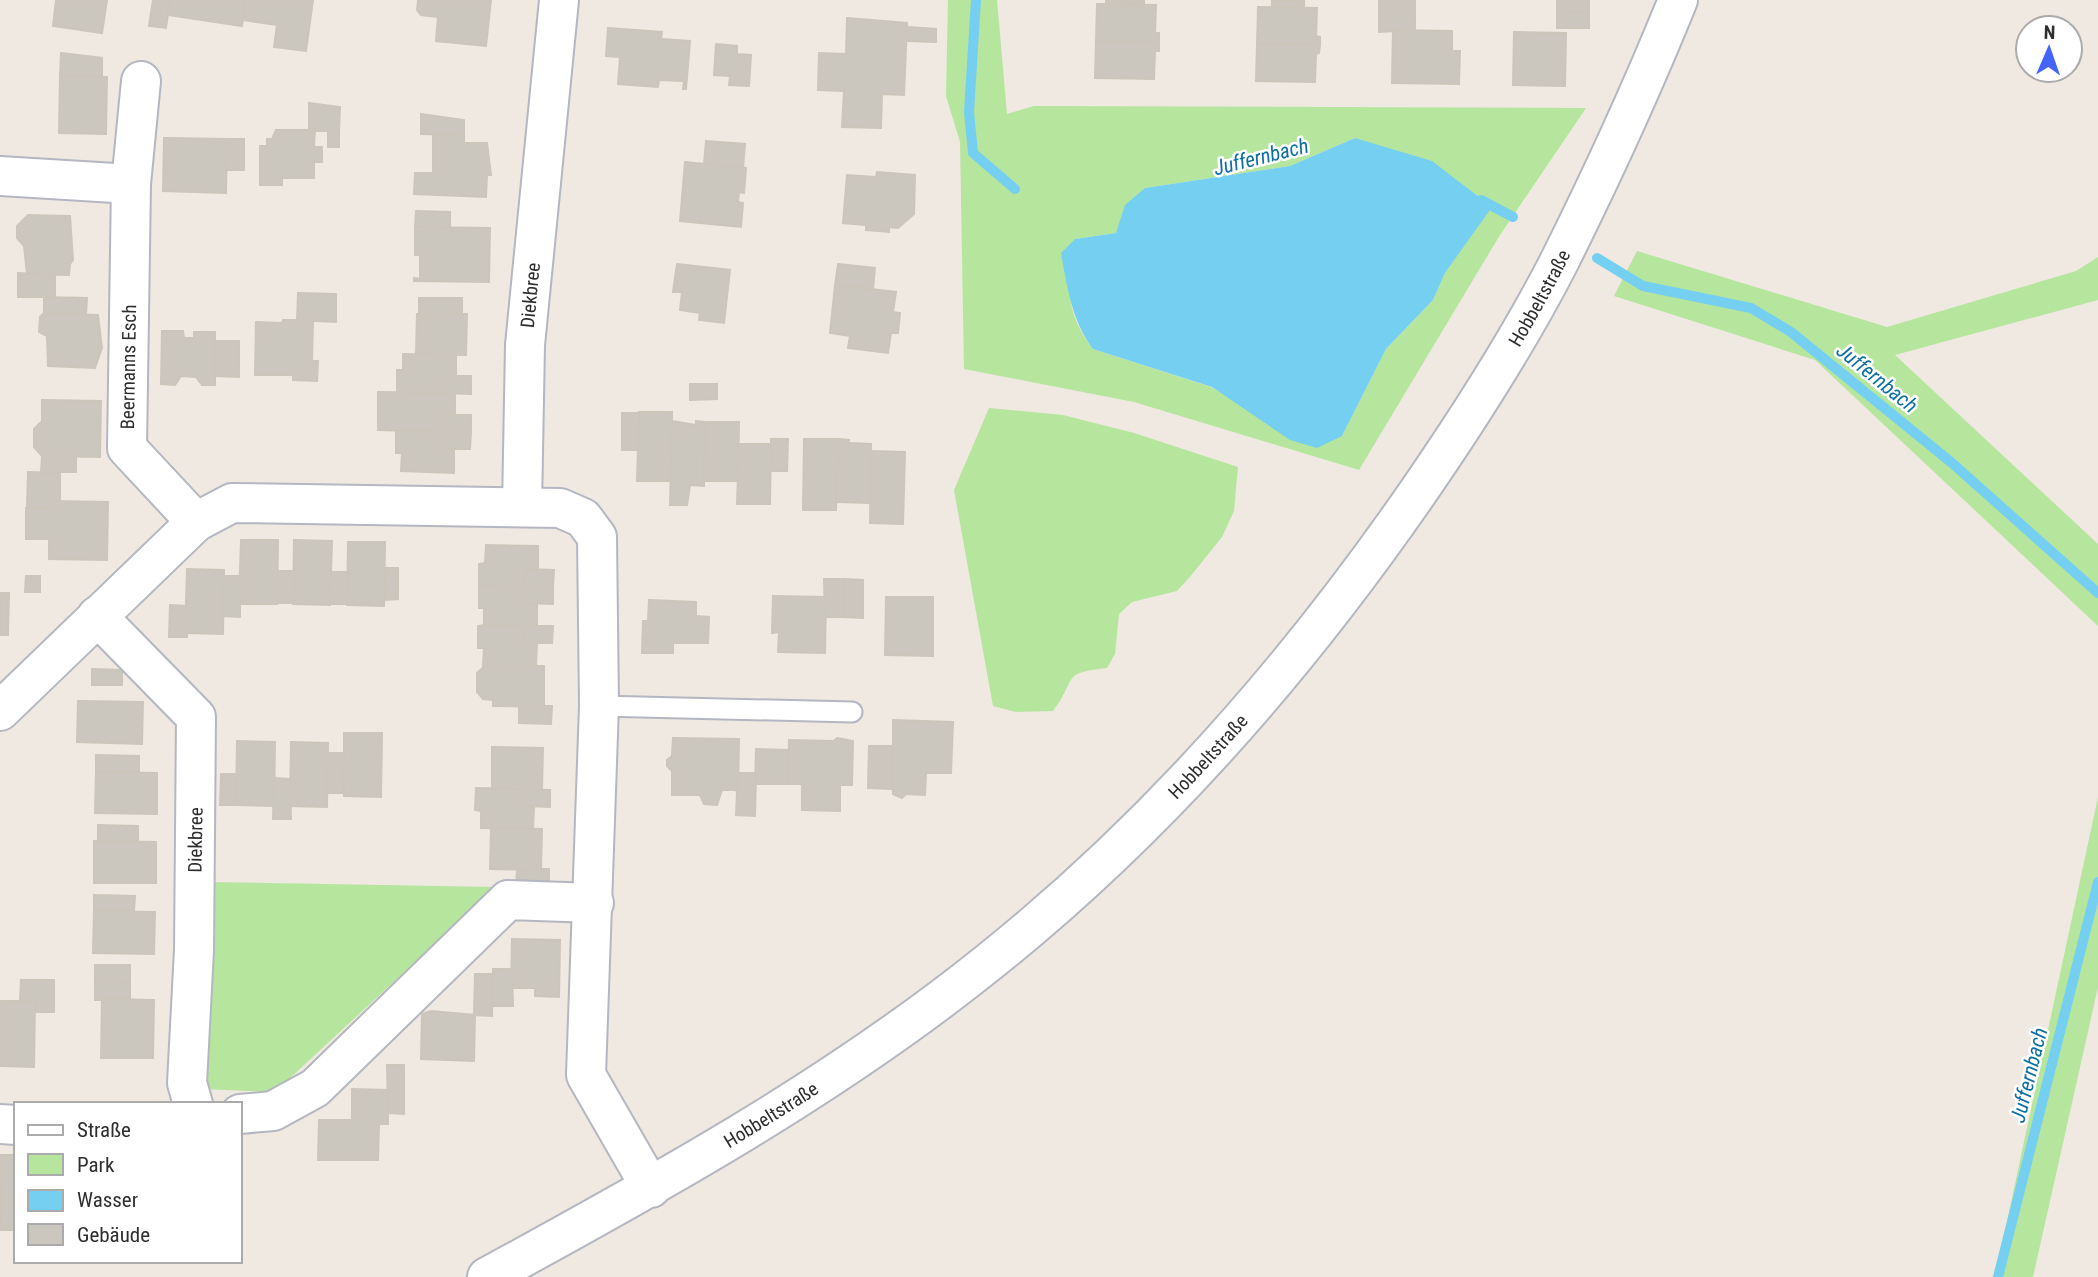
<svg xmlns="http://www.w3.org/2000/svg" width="2098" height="1277" font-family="'Roboto Condensed',sans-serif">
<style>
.green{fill:#b6e59e;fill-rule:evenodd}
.water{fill:#75cff0}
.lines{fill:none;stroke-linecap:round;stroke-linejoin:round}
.stream{stroke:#75cff0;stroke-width:10}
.building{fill:#cbc7bf;stroke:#cbc5ba;stroke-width:2}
.service-casing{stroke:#b4b7c1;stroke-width:23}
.minor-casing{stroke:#b4b7c1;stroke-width:42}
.tertiary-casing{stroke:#b4b7c1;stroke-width:42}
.service{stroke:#fff;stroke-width:19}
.minor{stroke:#fff;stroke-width:38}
.tertiary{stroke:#fff;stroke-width:38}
.labels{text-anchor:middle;stroke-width:5;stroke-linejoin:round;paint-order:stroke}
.street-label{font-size:19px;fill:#2e2e2e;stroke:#fff}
.water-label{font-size:21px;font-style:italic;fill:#0d6fa3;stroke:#fff}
</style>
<rect width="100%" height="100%" fill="#efe9e1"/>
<g class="green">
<path d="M948,0H997L1007,114L1034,106L1586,108L1500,235L1359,470L1134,402L964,369L960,142L946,96ZM1355,138L1491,207L1445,273L1433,300L1386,349L1342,436L1237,402L1211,387L1093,349C1063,309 1068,285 1075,239L1116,233L1145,188L1290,166Z"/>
<polygon points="1637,251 1887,327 2076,271 2098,257 2098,300 1895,355 2098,544 2098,626 1815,360 1614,296"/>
<path d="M989,408L1063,415L1134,433L1238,467L1234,511L1222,537L1189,578L1177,591L1132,602L1119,614L1115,654L1107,668C1059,673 1078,679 1053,711L1016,712L993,706L954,490Z"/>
<polygon points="2098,797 2098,987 2033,1277 1995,1277"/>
<polygon points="210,882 496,887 275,1092 202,1089"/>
</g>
<path class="water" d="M1355,138L1432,161L1492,207L1445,273L1433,300L1386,349L1342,436L1317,448L1290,440L1212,387L1093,349C1072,321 1067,287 1061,253L1075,239L1116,233L1125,205L1145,188L1290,166Z"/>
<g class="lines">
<g class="stream">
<polyline points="976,0 969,112 973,153 1015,189"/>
<polyline points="1481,200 1513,217"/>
<polyline points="1597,258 1643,286 1751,308 1791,332 1952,463 2098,593"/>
<polyline points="1998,1277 2098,882"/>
</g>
</g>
<g class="building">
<polygon points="56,0 107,0 102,33 53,26"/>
<polygon points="153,0 170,0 166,28 149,26"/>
<polygon points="170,0 246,0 242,26 168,15"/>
<polygon points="246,0 313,0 306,51 274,47 277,25 243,20"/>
<polygon points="418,0 491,0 486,46 436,41 438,17 421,15 417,10"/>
<rect x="1106" y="0" width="38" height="4"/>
<rect x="1272" y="0" width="32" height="7"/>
<rect x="1379" y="0" width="36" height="14"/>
<polygon points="1557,0 1589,0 1589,12 1557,11"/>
<polygon points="1097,4 1156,5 1155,33 1159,33 1159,42 1096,41"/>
<polygon points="1258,7 1317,8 1316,36 1320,37 1320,45 1257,44"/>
<polygon points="1557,11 1589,12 1589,28 1557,28"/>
<polygon points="1379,14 1415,14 1415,30 1379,32"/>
<polygon points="847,18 907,23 904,95 882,94 881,128 842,127 844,91 818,90 819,53 846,54"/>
<polygon points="907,27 936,29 936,42 907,41"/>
<polygon points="608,28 662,32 661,39 690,41 686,89 683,89 684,81 659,80 658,87 618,84 620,57 606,56"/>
<polygon points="1393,30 1452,31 1452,51 1460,51 1459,84 1392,83"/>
<polygon points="1514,32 1566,33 1565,86 1513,85"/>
<polygon points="1096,41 1159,42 1159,51 1155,51 1154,79 1095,78"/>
<polygon points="716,44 737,46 737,54 751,55 749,86 729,85 730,76 714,75"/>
<polygon points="1257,44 1320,45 1319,53 1316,54 1315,82 1256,81"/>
<polygon points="61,53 102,58 102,77 60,76"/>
<polygon points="60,76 107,77 106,134 59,133"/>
<polygon points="309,103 340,107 339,131 309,131"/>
<polygon points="421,114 464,120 464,135 421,134"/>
<polygon points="276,130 315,130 314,147 322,147 322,162 314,162 314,178 282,178 282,185 260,185 260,146 267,146 267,139 272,139"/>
<rect x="328" y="131" width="11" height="16"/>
<polygon points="433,135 464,135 464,143 487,143 491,175 487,175 486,197 414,194 415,173 433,173"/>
<polygon points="164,138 227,139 226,193 163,191"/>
<polygon points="227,139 244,139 244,170 226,170"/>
<polygon points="706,141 745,144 743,168 704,164"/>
<polygon points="685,162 746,168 744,193 739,192 738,202 743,203 741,227 680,221"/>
<polygon points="877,172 915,175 914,214 898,228 889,227 889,232 866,230 866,225 843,223 847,175 876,177"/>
<polygon points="416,211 450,212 450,228 415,227"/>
<polygon points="28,215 70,216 73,260 70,264 69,275 27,274 24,246 17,238 17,226"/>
<polygon points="415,227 490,228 489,282 414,281 414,278 420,279 420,255 415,255"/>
<polygon points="677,264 730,270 724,323 699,320 700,313 680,310 682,292 673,292"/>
<polygon points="838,264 875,268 873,289 835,285"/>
<polygon points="18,273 55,275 55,297 18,297"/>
<polygon points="835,285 896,292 893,312 900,313 898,333 891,333 888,353 848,348 850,336 830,333"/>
<polygon points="298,293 336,294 336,322 297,320"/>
<polygon points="44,297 87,298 86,314 44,313"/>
<rect x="419" y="298" width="43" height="16"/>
<polygon points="44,313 98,315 102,348 95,368 48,366 47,336 39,332 40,317"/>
<polygon points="417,314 467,314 466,355 416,354"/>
<polygon points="283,320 313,320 312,361 318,361 317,381 293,380 293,375 255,375 256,322 282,323"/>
<polygon points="162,331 183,331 184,338 194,338 194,332 215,332 215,385 202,385 196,377 181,376 175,385 161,384"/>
<polygon points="215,341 239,341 239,377 215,376"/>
<polygon points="403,354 456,355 456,377 443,376 443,393 397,392 397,370 403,370"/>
<polygon points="443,376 471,376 471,394 443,393"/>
<polygon points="690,384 717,384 717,399 690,400"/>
<polygon points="378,392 455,393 455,415 442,415 442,432 378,430"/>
<polygon points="42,400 101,401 100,457 42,456 34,447 34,429 42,421"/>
<polygon points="639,412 672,412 671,481 637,481"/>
<polygon points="622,413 639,413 638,450 622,450"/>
<rect x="442" y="415" width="29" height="17"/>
<polygon points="672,421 696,425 696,421 705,422 704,486 690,485 687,505 670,505"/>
<polygon points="705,422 739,422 738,481 704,481"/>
<polygon points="396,431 442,432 442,449 454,449 454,473 401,471 402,453 396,453"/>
<polygon points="442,432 471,432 470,449 442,449"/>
<polygon points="771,439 788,439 787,471 771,471"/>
<polygon points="804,439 838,439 836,510 803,510"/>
<polygon points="838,439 849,440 849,443 871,444 870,503 837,502"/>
<polygon points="739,444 771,444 770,504 737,504"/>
<polygon points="871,451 905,452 903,524 870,523"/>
<polygon points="42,456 76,456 76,472 41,472"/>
<polygon points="28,472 60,473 60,501 50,501 50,508 27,507"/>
<polygon points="50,501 108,502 107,560 49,559 49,539 26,539 26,508 50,508"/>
<polygon points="241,540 278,540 277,604 239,604"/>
<polygon points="294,540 332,541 330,605 293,604"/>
<polygon points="348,542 385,542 384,606 347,605"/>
<polygon points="486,545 538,546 538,570 526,569 525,587 479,586 479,564 485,563"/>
<polygon points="386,568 398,568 398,599 385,600"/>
<polygon points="187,569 224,570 223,634 185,633"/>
<polygon points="526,569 554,570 553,587 525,587"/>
<polygon points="277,571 294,571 293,603 277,603"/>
<polygon points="331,572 347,572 347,604 330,604"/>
<polygon points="26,576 40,576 40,592 25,592"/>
<polygon points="224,576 240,576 240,617 223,616"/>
<polygon points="824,579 845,579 844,617 825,617"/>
<polygon points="845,579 863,580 863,618 844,617"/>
<polygon points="479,586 525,587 525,603 537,604 537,626 484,625 484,608 479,608"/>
<polygon points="525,587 553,587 553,604 525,603"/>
<polygon points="0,593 9,593 8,635 0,635"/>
<polygon points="773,596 826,597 825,653 778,652 779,632 772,633"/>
<polygon points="886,597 933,597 933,656 885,655"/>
<polygon points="649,600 696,602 696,616 709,617 708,643 673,643 673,653 642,653 643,621 648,621"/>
<polygon points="170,605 186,606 187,637 169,637"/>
<polygon points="484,625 524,626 524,643 537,643 536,666 483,666 484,648 478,648 478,626"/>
<polygon points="524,626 553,626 552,643 524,643"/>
<polygon points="485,666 544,666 544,707 493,706 493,700 483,699 477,692 477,673"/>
<polygon points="92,669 122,670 122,685 92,685"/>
<polygon points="78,701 143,702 142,744 77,742"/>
<polygon points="519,706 552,706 551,724 519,723"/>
<polygon points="893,720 953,722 951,773 926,773 925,795 906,794 902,798 893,794"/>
<polygon points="344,733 382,733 381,797 344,796"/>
<polygon points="673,738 739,739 738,796 736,790 722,790 717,805 704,804 700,795 672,795 672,771 667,766 667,760 672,756"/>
<polygon points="837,738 853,741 852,785 840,785 840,811 802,810 802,784 788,784 789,740 834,741"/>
<polygon points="237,741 275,742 274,806 236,805"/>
<polygon points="291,742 328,743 327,807 290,806"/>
<polygon points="869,746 893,746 892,789 868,788"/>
<polygon points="492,747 543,748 542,790 492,788"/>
<polygon points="756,749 788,750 788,784 755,784"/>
<polygon points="328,753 344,753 343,793 328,793"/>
<polygon points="96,755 139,756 139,772 96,772"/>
<polygon points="96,772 157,773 157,814 95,813"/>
<polygon points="738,773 756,773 755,816 736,815"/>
<polygon points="221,774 237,774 236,805 220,805"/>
<polygon points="274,778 290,779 291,819 273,819"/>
<polygon points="476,788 522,789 522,806 534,806 533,829 481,828 481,811 475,810"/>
<polygon points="522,789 550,790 550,807 522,806"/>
<polygon points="98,825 138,826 138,842 98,841"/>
<polygon points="491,828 542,829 541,870 490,869"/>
<polygon points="94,841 156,842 156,883 94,883"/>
<polygon points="541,869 549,869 549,886 516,886 517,870"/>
<polygon points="94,895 135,896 134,911 94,911"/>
<polygon points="94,911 155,912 154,954 93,953"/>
<polygon points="512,939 560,940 559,997 535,996 535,988 511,988"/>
<polygon points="95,965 130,965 130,982 95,981"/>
<polygon points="493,969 512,969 513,1006 493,1006"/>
<polygon points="475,974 493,974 492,1016 474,1015"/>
<polygon points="21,980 54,980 54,1012 35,1012 35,1001 20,1001"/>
<polygon points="95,981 130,982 130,1000 95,1000"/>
<polygon points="102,999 154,1000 153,1058 101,1058"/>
<polygon points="0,1001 35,1001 34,1067 0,1066"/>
<polygon points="431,1011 475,1015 474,1061 421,1059 422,1014"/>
<polygon points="387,1065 404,1065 404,1114 388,1113"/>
<polygon points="352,1089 388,1090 388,1124 379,1124 378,1160 318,1160 319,1120 352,1120"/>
<polygon points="0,1155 16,1155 16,1230 1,1230"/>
</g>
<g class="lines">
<g class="service-casing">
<polyline id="service" points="599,706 852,712"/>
</g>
<g class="minor-casing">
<g id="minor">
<polyline points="0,176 131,184 127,448 196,522"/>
<polyline points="131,184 141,81"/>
<path id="s1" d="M522,507L525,345L559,0"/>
<polyline points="97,616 196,717 194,950 187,1083 193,1104"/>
<polyline points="0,711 196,522 232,503 560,508 583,518 597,537 599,706 586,1075 651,1188"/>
<polyline points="240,1114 273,1111 315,1088 508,900 594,903"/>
<polyline points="0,1124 16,1125"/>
</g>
</g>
<g class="tertiary-casing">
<g id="tertiary">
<path id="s2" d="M487,1277C660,1183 835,1086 989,962C1156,829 1297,667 1418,492C1469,418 1518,342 1559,262C1602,176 1642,89 1678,0"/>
</g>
</g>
<use href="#service" class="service"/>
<use href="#minor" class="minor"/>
<use href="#tertiary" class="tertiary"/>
</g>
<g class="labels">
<g class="street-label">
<text dy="7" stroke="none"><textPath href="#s1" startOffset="212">Diekbree</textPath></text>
<text dy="7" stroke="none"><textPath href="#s2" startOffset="1461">Hobbeltstraße</textPath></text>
<text transform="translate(128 367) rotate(-89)" y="7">Beermanns Esch</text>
<text dy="7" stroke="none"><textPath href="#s2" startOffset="894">Hobbeltstraße</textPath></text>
<text transform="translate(195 840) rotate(-89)" y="7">Diekbree</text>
<text dy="7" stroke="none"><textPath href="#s2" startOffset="327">Hobbeltstraße</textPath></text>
</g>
<g class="water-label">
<text transform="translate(1261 157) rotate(-14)" y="7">Juffernbach</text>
<text transform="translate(1877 378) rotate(39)" y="7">Juffernbach</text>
<text transform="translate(2029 1075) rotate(-76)" y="7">Juffernbach</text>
</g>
</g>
<rect x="14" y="1102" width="228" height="161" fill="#ffffff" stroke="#ababab" stroke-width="2"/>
<rect x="28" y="1125" width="35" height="10" fill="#ffffff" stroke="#ababab" stroke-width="2"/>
<text x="77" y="1137" font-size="21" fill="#2e2e2e">Straße</text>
<rect x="28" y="1154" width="35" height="21" fill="#b6e59e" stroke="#ababab" stroke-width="2"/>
<text x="77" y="1172" font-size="21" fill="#2e2e2e">Park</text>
<rect x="28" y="1190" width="35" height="21" fill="#75cff0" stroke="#ababab" stroke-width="2"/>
<text x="77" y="1207" font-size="21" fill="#2e2e2e">Wasser</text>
<rect x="28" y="1224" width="35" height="21" fill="#cbc7bf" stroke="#ababab" stroke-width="2"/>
<text x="77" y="1242" font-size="21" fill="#2e2e2e">Gebäude</text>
<g transform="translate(2049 49) rotate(2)"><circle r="33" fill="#ffffff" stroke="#ababab" stroke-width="2"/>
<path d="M0-5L12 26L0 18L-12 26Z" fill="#4264fb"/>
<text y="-10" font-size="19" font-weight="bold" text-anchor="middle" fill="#2e2e2e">N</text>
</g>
</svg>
